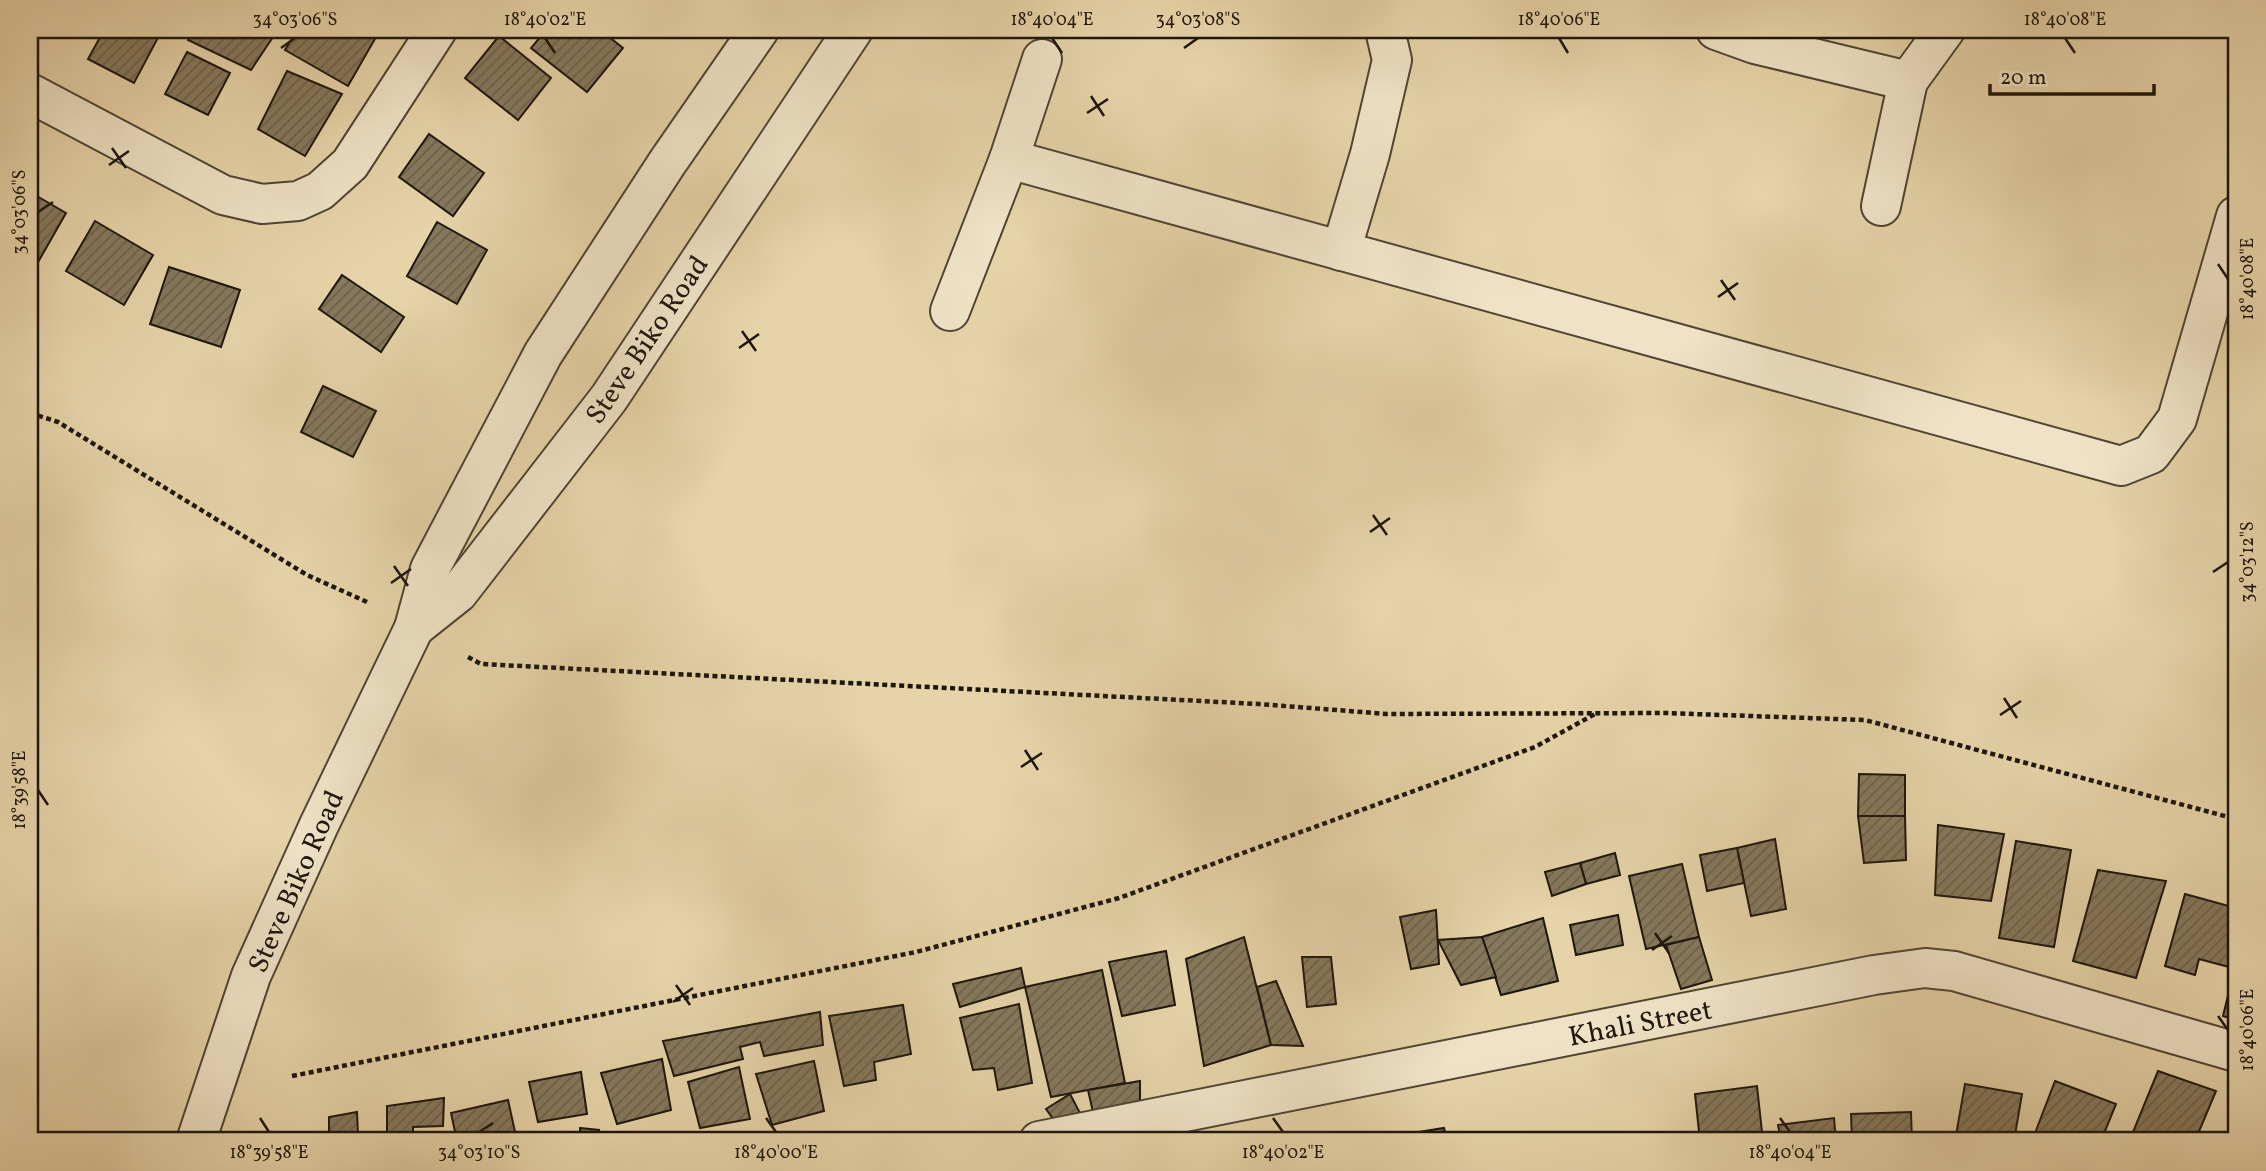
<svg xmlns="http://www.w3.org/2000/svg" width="2266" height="1171" font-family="Vollkorn,serif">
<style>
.building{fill:url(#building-hatch);stroke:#1d160c;stroke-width:2}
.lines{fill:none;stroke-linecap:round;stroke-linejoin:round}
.minor-casing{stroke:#4f4533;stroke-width:42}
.tertiary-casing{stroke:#4f4533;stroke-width:42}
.path{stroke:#1d160c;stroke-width:4.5;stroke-dasharray:5 3.5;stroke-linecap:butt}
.minor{stroke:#efe2c6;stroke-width:38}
.tertiary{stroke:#efe2c6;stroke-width:38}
.ticks{fill:none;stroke:#1d160c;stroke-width:2.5}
.labels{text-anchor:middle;stroke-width:5;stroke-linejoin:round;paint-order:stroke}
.street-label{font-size:28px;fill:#1d160c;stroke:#efe2c6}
.neatline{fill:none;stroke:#1d160c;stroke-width:2.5}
.ticks-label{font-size:18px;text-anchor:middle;fill:#1d160c}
</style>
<defs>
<pattern id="building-hatch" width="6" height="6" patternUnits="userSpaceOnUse" patternTransform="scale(1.75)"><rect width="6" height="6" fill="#86785d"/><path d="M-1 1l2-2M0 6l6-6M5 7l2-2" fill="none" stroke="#6d614b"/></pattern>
</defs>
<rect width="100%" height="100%" fill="#e6d3a8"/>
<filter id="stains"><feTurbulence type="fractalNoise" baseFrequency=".00286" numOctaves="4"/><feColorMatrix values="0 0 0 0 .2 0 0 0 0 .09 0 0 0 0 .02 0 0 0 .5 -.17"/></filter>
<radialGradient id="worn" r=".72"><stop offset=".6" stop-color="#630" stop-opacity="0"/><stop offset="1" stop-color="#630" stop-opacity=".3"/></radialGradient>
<g class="building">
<polygon points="104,30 162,30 134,83 88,59"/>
<polygon points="193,30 257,30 273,37 251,70 188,40"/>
<polygon points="297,30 380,30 348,86 285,50"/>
<polygon points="546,30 600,30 623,48 587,92 531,48"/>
<polygon points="499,36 551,78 518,120 465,78"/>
<polygon points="187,52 230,73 208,115 165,94"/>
<polygon points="287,71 342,94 305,156 258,129"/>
<polygon points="429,134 484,173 453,216 399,177"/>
<polygon points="30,192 66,213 37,264 30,260"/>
<polygon points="95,221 153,255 124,305 66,271"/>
<polygon points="437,222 487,250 457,304 407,276"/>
<polygon points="169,267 240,290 221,347 150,324"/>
<polygon points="342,275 404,317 381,352 319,309"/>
<polygon points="323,386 376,411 353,457 301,432"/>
<polygon points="1859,774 1905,775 1905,816 1858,816"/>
<polygon points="1858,816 1905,816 1906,860 1864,863"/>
<polygon points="1938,825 2004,834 1991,901 1935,895"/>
<polygon points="1775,839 1786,909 1751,916 1737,848"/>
<polygon points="2016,841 2071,850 2054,947 1999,938"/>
<polygon points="1737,848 1744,883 1707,891 1700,855"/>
<polygon points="1615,853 1620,875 1586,884 1580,863"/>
<polygon points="1580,863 1586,884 1552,896 1545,872"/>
<polygon points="1682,864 1699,937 1646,949 1629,876"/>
<polygon points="2098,870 2166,881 2136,978 2073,961"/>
<polygon points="2185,894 2236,908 2236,942 2229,967 2199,959 2195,975 2165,966"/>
<polygon points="1436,910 1439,964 1411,969 1400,917"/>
<polygon points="1618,915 1623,945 1576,955 1570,925"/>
<polygon points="1543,918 1558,981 1501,995 1482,937"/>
<polygon points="1244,937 1271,1045 1204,1066 1186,959"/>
<polygon points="1482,937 1496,977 1461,985 1438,940"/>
<polygon points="1699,937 1712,980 1681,989 1666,945"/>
<polygon points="1166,951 1175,1005 1122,1016 1109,962"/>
<polygon points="1302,957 1331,957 1336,1004 1307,1007"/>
<polygon points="2236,963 2236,1020 2223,1016"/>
<polygon points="1021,968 1025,987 960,1007 953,984"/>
<polygon points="1102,970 1125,1083 1051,1097 1025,987"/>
<polygon points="1276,981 1303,1046 1271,1045 1257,987"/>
<polygon points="1019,1004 1032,1083 998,1090 994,1068 973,1070 960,1018"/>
<polygon points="903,1005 911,1054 874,1062 876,1080 844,1086 829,1016"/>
<polygon points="820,1012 823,1045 764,1056 760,1042 740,1047 743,1059 674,1076 663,1041"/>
<polygon points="662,1059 671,1110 617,1124 601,1073"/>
<polygon points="814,1061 824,1111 772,1125 756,1074"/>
<polygon points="739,1067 750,1119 700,1128 688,1082"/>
<polygon points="2158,1071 2216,1091 2195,1141 2142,1141 2131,1137"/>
<polygon points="581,1072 587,1114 538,1122 529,1082"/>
<polygon points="1140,1081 1140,1103 1093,1112 1088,1090"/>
<polygon points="2055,1081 2116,1104 2101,1141 2032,1141"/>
<polygon points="1965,1084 2022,1094 2014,1141 1955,1141"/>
<polygon points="1757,1086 1763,1141 1700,1141 1695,1094"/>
<polygon points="1070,1094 1080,1113 1054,1120 1046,1109"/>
<polygon points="444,1098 443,1126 413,1127 413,1141 387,1141 387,1106"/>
<polygon points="508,1100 517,1141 457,1141 451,1113"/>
<polygon points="357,1112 358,1135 329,1140 329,1117"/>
<polygon points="1911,1112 1912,1141 1852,1141 1851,1114"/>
<polygon points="1834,1118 1836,1141 1781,1141 1778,1125"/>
<polygon points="580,1128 599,1130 598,1141 580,1141"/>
<polygon points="1444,1128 1447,1141 1369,1140"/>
<polygon points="630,1132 631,1141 611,1141 610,1133"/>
</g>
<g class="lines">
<g class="minor-casing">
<g id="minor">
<polyline points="1716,30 1755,44 1908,81 1945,30"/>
<polyline points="30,93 223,195 262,204 298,201 320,191 350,164 437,30"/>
<polyline points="1009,159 2121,466 2151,454 2177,419 2236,216"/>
<polyline points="1881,206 1908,81"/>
<polyline points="1341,251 1370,154 1392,60 1385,30"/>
<polyline points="950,311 1009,159 1042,59"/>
<polyline points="1039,1141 1874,975 1925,968 1954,971 2236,1052"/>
</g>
</g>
<g class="tertiary-casing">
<g id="tertiary">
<polyline points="414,628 458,593 609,398 853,30"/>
<polyline points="196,1141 251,976 319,825 414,628 430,569 543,354 667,163 759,30"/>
</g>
</g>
<g class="path">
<polyline points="30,413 58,422 307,575 367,602"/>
<polyline points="468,657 481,664 1259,704 1387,714 1665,713 1865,720 2236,819"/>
<polyline points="292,1076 916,952 1119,898 1535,747 1595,714"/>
</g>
<use href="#minor" class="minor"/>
<use href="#tertiary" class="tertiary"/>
</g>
<path class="ticks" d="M545,38L555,53M1052,38L1062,53M1559,38L1568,53M2065,38L2075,53M281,48L295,38M1184,48L1198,38M1091,96L1104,116M1087,113L1108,99M112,148L126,168M109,165L129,151M38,212L53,202M2218,264L2228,279M1721,280L1735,300M1718,297L1738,283M742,331L756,351M739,348L759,334M1373,515L1387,535M1370,532L1390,518M394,566L408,586M2213,572L2228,562M391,583L411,569M2004,698L2017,718M2000,715L2021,701M1025,750L1038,770M1021,767L1042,753M38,790L48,805M1655,933L1669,953M1652,950L1672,936M676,985L690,1005M673,1002L693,988M2218,1016L2228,1030M260,1118L269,1132M766,1118L776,1132M1273,1118L1283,1132M1780,1118L1790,1132M479,1132L493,1123"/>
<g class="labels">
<g class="street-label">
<text transform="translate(646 339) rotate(-56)" y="10">Steve Biko Road</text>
<text transform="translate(295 881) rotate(-66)" y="10">Steve Biko Road</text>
<text transform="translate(1640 1022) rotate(-11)" y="10">Khali Street</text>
</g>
</g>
<rect width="2266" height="1171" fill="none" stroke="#e6d3a8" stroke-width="77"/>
<path d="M1990 84v10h164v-10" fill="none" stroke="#1d160c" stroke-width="3.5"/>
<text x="2000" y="84" font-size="21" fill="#1d160c" stroke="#efe2c6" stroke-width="5" paint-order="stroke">20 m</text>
<rect x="38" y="38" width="2190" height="1094" class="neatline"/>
<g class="ticks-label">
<text x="295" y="25">34°03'06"S</text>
<text x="545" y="25">18°40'02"E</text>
<text x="1052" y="25">18°40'04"E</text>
<text x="1198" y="25">34°03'08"S</text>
<text x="1559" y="25">18°40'06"E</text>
<text x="2065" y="25">18°40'08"E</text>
<text transform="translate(19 212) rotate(-90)" y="6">34°03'06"S</text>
<text transform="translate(2247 279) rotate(-90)" y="6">18°40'08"E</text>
<text transform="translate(2247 562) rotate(-90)" y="6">34°03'12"S</text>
<text transform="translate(19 790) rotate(-90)" y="6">18°39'58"E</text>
<text transform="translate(2247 1030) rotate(-90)" y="6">18°40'06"E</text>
<text x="269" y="1158">18°39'58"E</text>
<text x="479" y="1158">34°03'10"S</text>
<text x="776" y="1158">18°40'00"E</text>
<text x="1283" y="1158">18°40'02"E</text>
<text x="1790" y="1158">18°40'04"E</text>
</g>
<rect width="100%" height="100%" filter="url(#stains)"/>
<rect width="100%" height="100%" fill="url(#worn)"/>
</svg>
